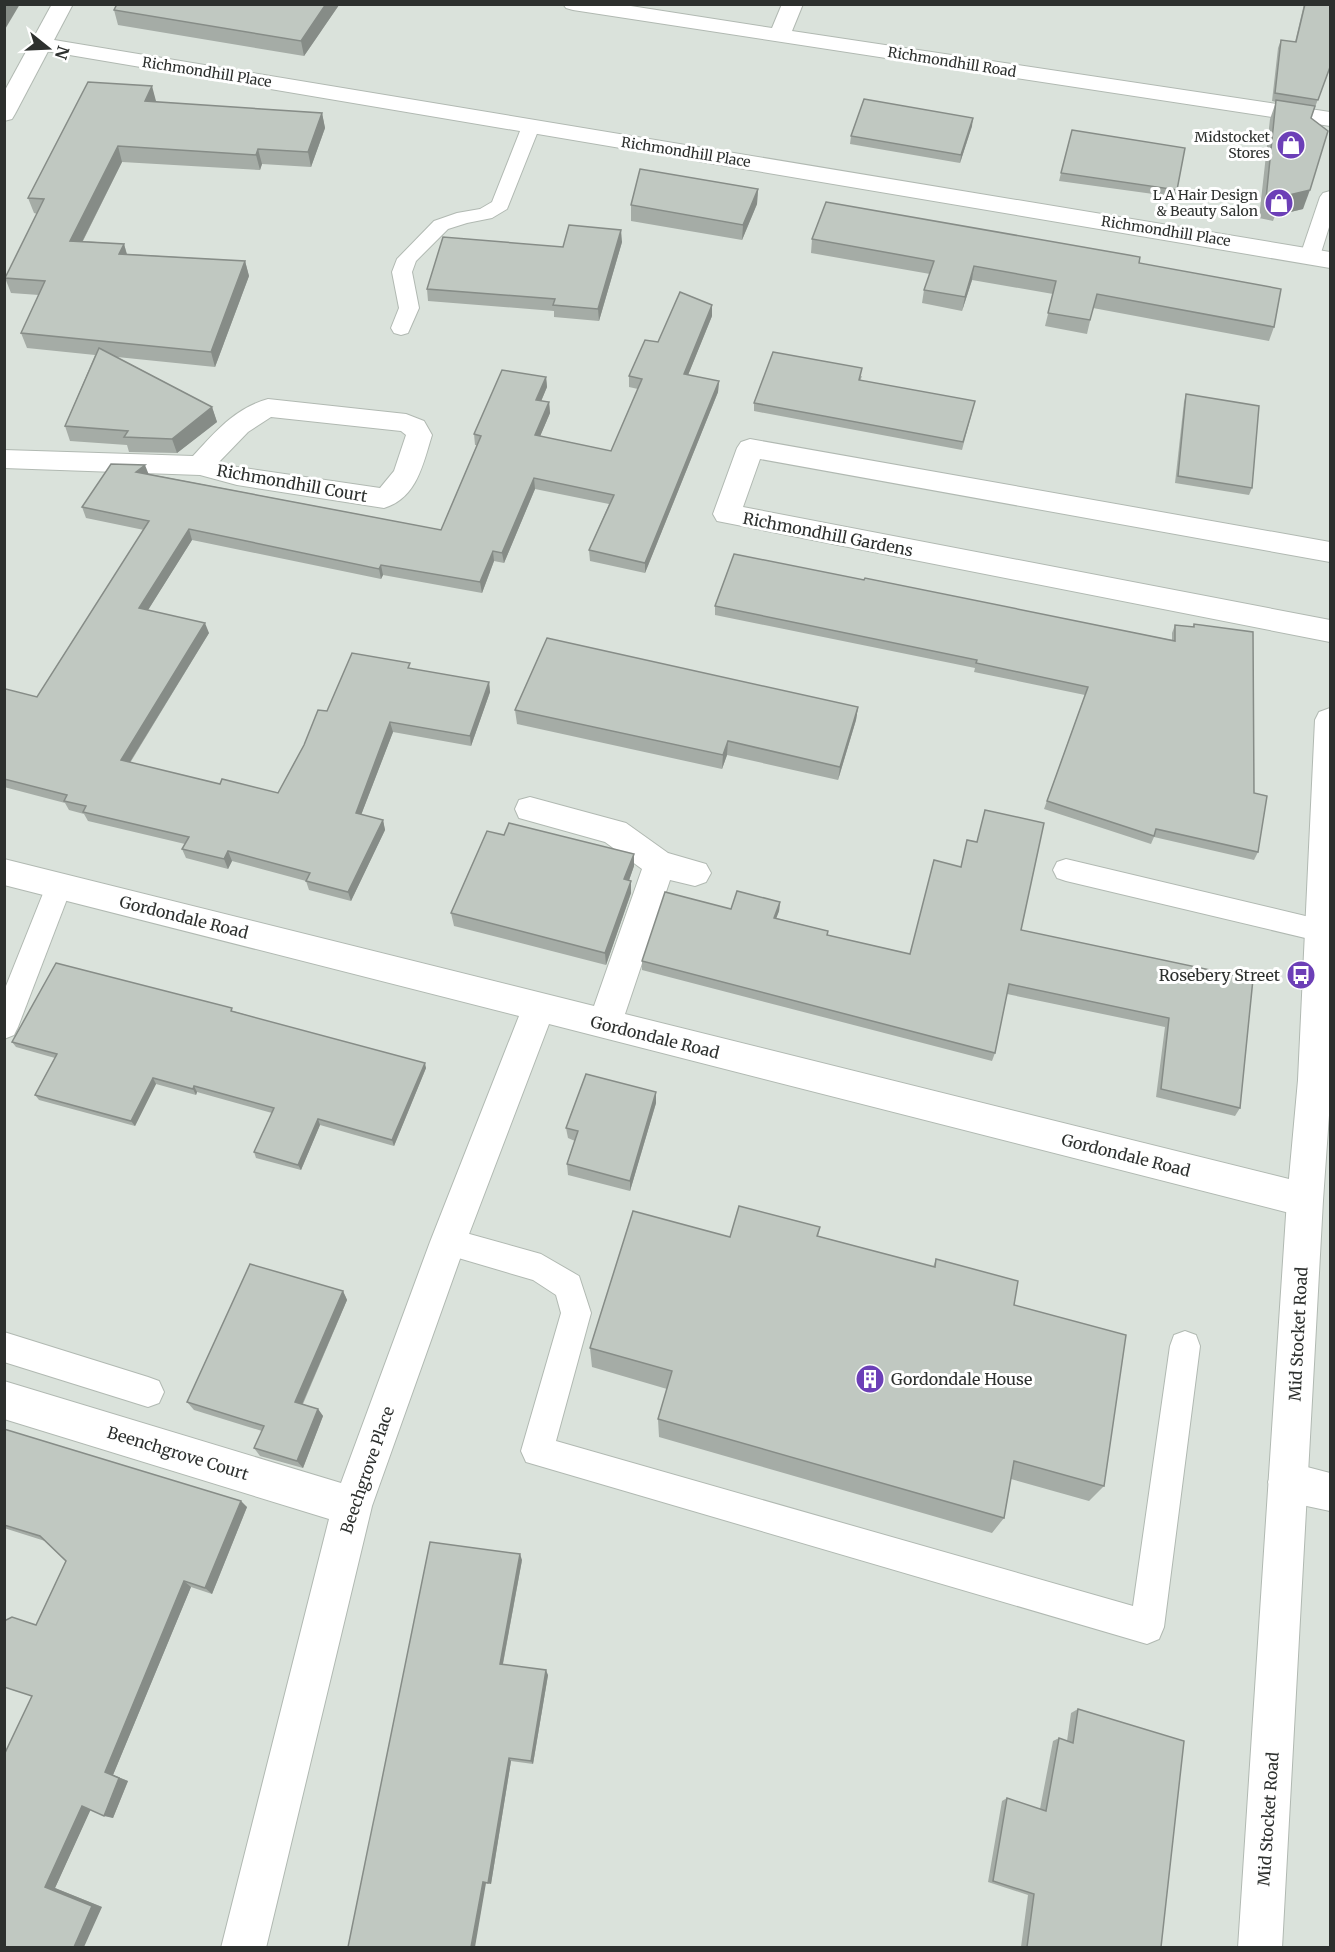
<svg xmlns="http://www.w3.org/2000/svg" width="1335" height="1952" font-family="Merriweather,serif">
<style>
.lines{fill:none;stroke-linecap:round;stroke-linejoin:round}
.lane-casing{stroke:#b1b9b2;stroke-width:2}
.street-casing{stroke:#b1b9b2;stroke-width:2}
.secondary-casing{stroke:#b1b9b2;stroke-width:2}
.lane{fill:#fff;fill-rule:evenodd}
.street{fill:#fff;fill-rule:evenodd}
.secondary{fill:#fff;fill-rule:evenodd}
.wall{fill:#a5aca6}
.shaded-wall{fill:#868c87}
.building{fill:#c0c8c1;stroke:#868c87;stroke-width:1.5}
.labels{text-anchor:middle;stroke-width:6;stroke-linejoin:round;paint-order:stroke}
.far-street-label{font-size:14px;fill:#2d302e;stroke:#fff}
.far-poi-label{font-size:14px;fill:#2d302e;stroke:#fff;text-anchor:end}
.street-label{font-size:16px;fill:#2d302e;stroke:#fff}
.poi-label{font-size:16px;fill:#2d302e;stroke:#fff;text-anchor:end}
</style>
<rect width="100%" height="100%" fill="#dae2db"/>
<g class="lines">
<g class="lane-casing">
<g id="lane">
<polygon points="531,120 538,122 540,126 507,209 492,218 467,223 448,229 416,261 412,272 419,308 408,333 401,335 394,333 391,328 399,308 392,272 397,259 434,221 457,213 480,209 492,202 522,126 524,122"/>
<polygon points="1330,191 1330,224 1320,256 1317,260 1310,262 1303,260 1300,256 1320,197 1323,193"/>
<polygon points="1066,859 1322,920 1330,923 1330,939 1322,942 1066,881 1057,878 1053,870 1057,862"/>
<polygon points="59,875 68,878 72,886 18,1027 14,1035 4,1039 4,991 46,886 50,878"/>
<polygon points="448,1228 541,1254 579,1276 591,1313 556,1441 1133,1606 1170,1346 1174,1335 1185,1331 1196,1335 1200,1346 1164,1627 1159,1639 1147,1644 526,1462 521,1451 561,1313 556,1295 533,1280 438,1252 433,1242 438,1232"/>
<polygon points="4,1332 148,1377 159,1381 164,1392 159,1403 148,1407 4,1362"/>
</g>
</g>
<g class="street-casing">
<g id="street">
<polygon points="563,4 618,4 772,28 782,4 803,4 792,31 1330,112 1330,126 573,10 566,8"/>
<polygon points="42,38 1330,252 1330,268 34,49 31,44 34,39"/>
<path d="M268,399L406,414L424,421L432,435C423,464 417,498 384,508L237,485L200,475L4,468V450L193,456C215,432 235,408 268,399ZM271,417L401,431L406,435L394,471L380,488L237,467L219,462L248,432Z"/>
<polygon points="750,439 1330,542 1330,562 760,459 743,507 1330,620 1330,642 717,521 713,514 737,448 741,442"/>
<polygon points="530,797 626,823 668,853 706,864 711,873 706,882 695,886 670,880 625,1014 1305,1183 1318,1188 1323,1200 1318,1212 1305,1217 549,1024 466,1242 372,1506 266,1948 221,1948 329,1519 4,1419 4,1381 341,1483 430,1242 519,1016 4,885 4,859 594,1006 642,869 605,842 519,818 515,809 519,800"/>
<polygon points="1288,1462 1330,1473 1330,1511 1288,1502 1274,1496 1268,1482 1274,1468"/>
</g>
</g>
<g class="secondary-casing">
<g id="secondary">
<polygon points="52,4 73,4 15,114 12,119 4,121 4,92"/>
<polygon points="1330,708 1330,1101 1323,1200 1282,1948 1238,1948 1287,1200 1298,1080 1315,720 1319,712"/>
</g>
</g>
<use href="#lane" class="lane"/>
<use href="#street" class="street"/>
<use href="#secondary" class="secondary"/>
</g>
<g class="wall">
<polygon points="117,4 339,4 339,5 304,56 118,25 114,10"/>
<polygon points="1304,4 1330,4 1330,67 1311,118 1303,209 1282,214 1276,213 1273,221 1259,218 1270,119 1276,102 1272,101 1278,48 1281,40 1295,42"/>
<polygon points="156,102 322,113 325,128 311,167 262,164 260,170 122,162 83,241 124,244 127,254 245,261 249,276 215,367 117,357 212,407 217,422 177,453 129,452 127,445 70,441 65,426 95,355 27,348 21,333 39,295 11,293 5,278 37,214 34,213 28,198"/>
<polygon points="972,126 960,163 850,144 851,136"/>
<polygon points="1072,130 1177,190 1175,197 1059,181"/>
<polygon points="758,189 757,204 742,240 631,221 631,205"/>
<polygon points="812,239 1139,263 1274,327 1269,341 1093,308 1087,334 1045,326 1053,294 972,280 962,311 922,303 924,290 930,274 811,253"/>
<polygon points="622,242 599,321 554,317 554,311 428,301 427,289 563,247"/>
<polygon points="712,316 688,375 719,381 718,392 645,573 590,561 589,550 609,504 535,489 504,563 494,561 482,593 383,575 381,579 192,540 148,610 209,633 130,763 220,784 278,793 327,711 411,669 489,682 490,692 471,746 393,732 361,815 383,820 385,830 351,901 309,890 306,881 232,861 228,869 186,858 182,849 185,844 88,821 84,814 69,810 65,803 4,787 4,691 37,697 144,530 86,518 82,507 149,474 441,530 477,445 475,445 474,434 546,377 547,387 541,401 549,402 550,413 540,436 611,451 638,389 629,387 629,376 658,342"/>
<polygon points="862,376 860,381 975,401 962,450 754,411 754,403"/>
<polygon points="1186,394 1252,488 1249,495 1175,483 1184,402"/>
<polygon points="864,580 1172,640 1172,633 1175,625 1193,627 1194,624 1254,793 1258,852 1254,860 1154,837 1151,844 1044,809 1085,695 974,672 975,668 715,615 715,606"/>
<polygon points="858,707 856,720 838,780 727,755 722,769 517,724 515,710"/>
<polygon points="967,840 1021,930 1253,979 1240,1108 1235,1116 1156,1097 1165,1027 1007,994 995,1053 992,1061 642,970 642,961 731,909 780,902 779,911 776,918 828,931 828,935 910,954 961,866"/>
<polygon points="634,866 629,880 631,893 606,965 454,926 451,913"/>
<polygon points="233,1011 426,1068 394,1146 320,1125 301,1170 256,1158 254,1152 272,1113 197,1092 196,1095 156,1084 135,1126 39,1100 35,1095 55,1058 16,1047 12,1042"/>
<polygon points="656,1092 656,1103 630,1191 568,1175 567,1164 575,1141 568,1138 566,1128"/>
<polygon points="820,1227 818,1236 933,1267 936,1259 1014,1305 1104,1486 1089,1501 1011,1479 1004,1518 992,1533 659,1437 658,1419 667,1389 592,1367 590,1348 730,1237"/>
<polygon points="343,1291 347,1300 303,1404 318,1409 323,1416 303,1468 260,1456 254,1448 262,1431 194,1410 187,1402"/>
<polygon points="4,1429 247,1507 212,1594 191,1587 113,1775 128,1781 113,1818 90,1810 55,1888 102,1907 4,1947 32,1696 4,1687 4,1621 36,1625 66,1561 45,1541 4,1528"/>
<polygon points="522,1560 503,1664 548,1675 533,1764 511,1761 491,1884 486,1883 348,1947"/>
<polygon points="1078,1709 1161,1947 1021,1947 1028,1895 988,1882 1002,1801 1007,1798 1040,1809 1053,1741 1059,1738 1067,1741 1071,1713"/>
</g>
<g class="shaded-wall">
<polygon points="4,4 20,4 4,31"/>
<polygon points="326,4 339,4 339,5 304,56 301,41"/>
<polygon points="152,86 156,101 145,101"/>
<polygon points="322,113 325,128 311,167 308,152"/>
<polygon points="973,118 972,126 960,163 961,155"/>
<polygon points="118,146 122,162 75,256 70,241"/>
<polygon points="258,149 262,164 260,170 256,155"/>
<polygon points="758,189 757,204 742,240 743,225"/>
<polygon points="1310,190 1303,209 1282,214 1289,195"/>
<polygon points="621,230 622,242 599,321 598,309"/>
<polygon points="124,244 128,259 119,254"/>
<polygon points="245,261 249,276 215,367 211,352"/>
<polygon points="974,266 972,280 962,311 965,297"/>
<polygon points="712,305 712,316 684,385 684,374"/>
<polygon points="546,377 547,387 537,411 536,400"/>
<polygon points="719,381 718,392 645,573 645,563"/>
<polygon points="549,402 550,413 536,446 535,435"/>
<polygon points="212,407 217,422 177,453 172,439"/>
<polygon points="145,465 149,475 136,472"/>
<polygon points="534,478 535,489 504,563 502,553"/>
<polygon points="189,529 192,540 143,618 139,608"/>
<polygon points="493,551 494,561 482,593 480,582"/>
<polygon points="381,565 383,575 381,579 379,569"/>
<polygon points="205,623 209,633 125,770 121,760"/>
<polygon points="489,682 490,692 471,746 470,736"/>
<polygon points="858,707 856,720 838,780 840,767"/>
<polygon points="390,722 393,732 358,823 356,813"/>
<polygon points="728,741 727,755 722,769 723,755"/>
<polygon points="383,820 385,830 351,901 348,892"/>
<polygon points="228,851 232,861 228,869 224,859"/>
<polygon points="634,854 634,866 625,892 624,879"/>
<polygon points="631,881 631,893 606,965 605,953"/>
<polygon points="780,902 779,911 773,927 774,918"/>
<polygon points="425,1063 426,1068 394,1146 392,1140"/>
<polygon points="153,1078 156,1084 135,1126 131,1121"/>
<polygon points="194,1086 197,1092 196,1095 193,1089"/>
<polygon points="656,1092 656,1103 630,1191 630,1181"/>
<polygon points="318,1119 320,1125 301,1170 298,1165"/>
<polygon points="343,1291 347,1300 300,1409 295,1402"/>
<polygon points="318,1409 323,1416 303,1468 297,1461"/>
<polygon points="241,1501 247,1507 212,1594 205,1588"/>
<polygon points="520,1554 522,1560 502,1668 500,1664"/>
<polygon points="184,1581 191,1587 113,1775 128,1781 113,1818 104,1816 105,1772"/>
<polygon points="546,1670 548,1675 533,1764 531,1761"/>
<polygon points="509,1758 511,1761 491,1884 488,1883"/>
<polygon points="82,1806 91,1809 55,1888 102,1907 84,1947 74,1947 45,1887"/>
<polygon points="483,1882 486,1883 475,1947 471,1947"/>
</g>
<g class="building">
<polygon points="117,4 326,4 301,41 114,10"/>
<polygon points="1305,4 1330,4 1330,67 1318,100 1275,93 1281,40 1296,42"/>
<polygon points="88,82 152,86 145,101 322,113 308,152 258,149 256,155 118,146 70,241 124,244 119,254 245,261 211,352 21,333 45,281 5,278 44,199 28,198"/>
<polygon points="864,99 973,118 961,155 851,136"/>
<polygon points="1276,100 1315,106 1311,118 1328,131 1310,190 1289,195 1283,194 1279,203 1266,199"/>
<polygon points="1072,130 1185,148 1177,190 1061,173"/>
<polygon points="640,169 758,189 743,225 631,205"/>
<polygon points="826,202 1140,257 1139,263 1281,289 1274,327 1097,294 1090,320 1048,313 1056,281 974,266 965,297 924,290 934,261 812,239"/>
<polygon points="569,225 621,230 598,309 553,305 555,299 427,289 443,237 563,247"/>
<polygon points="680,292 712,305 684,374 719,381 645,563 589,550 614,495 534,478 502,553 493,551 480,582 381,565 379,569 189,529 139,608 205,623 121,760 220,784 222,779 278,793 304,745 318,710 327,711 352,653 410,663 408,668 489,682 470,736 390,722 356,813 383,820 348,892 306,881 310,873 228,851 224,859 182,849 189,837 83,812 86,806 64,801 67,795 4,779 4,691 6,689 37,697 149,521 82,507 111,464 145,465 136,472 441,530 481,436 474,434 502,370 546,377 536,400 549,402 535,435 611,451 642,379 629,376 645,340 658,342"/>
<polygon points="99,348 212,407 172,439 124,437 128,431 65,426"/>
<polygon points="773,352 862,368 859,380 975,401 963,442 754,403"/>
<polygon points="1186,394 1259,406 1252,488 1178,476"/>
<polygon points="734,554 864,580 865,578 1175,641 1175,625 1194,627 1194,624 1253,632 1254,793 1267,796 1258,852 1156,829 1154,836 1047,801 1088,687 976,663 977,660 715,606"/>
<polygon points="547,638 858,707 840,767 728,741 723,755 515,710"/>
<polygon points="985,810 1044,823 1021,930 1253,979 1240,1108 1161,1089 1169,1018 1009,984 995,1053 642,961 665,892 731,909 737,891 780,902 774,918 828,931 827,935 910,954 934,860 961,867 967,840 977,842"/>
<polygon points="509,823 634,854 624,879 631,881 605,953 451,913 487,831 504,835"/>
<polygon points="56,963 232,1008 231,1011 425,1063 392,1140 318,1119 298,1165 254,1152 274,1108 194,1086 193,1089 153,1078 131,1121 35,1095 57,1054 12,1042"/>
<polygon points="586,1074 656,1092 630,1181 567,1164 578,1131 566,1128"/>
<polygon points="739,1206 820,1227 817,1236 935,1267 936,1259 1018,1281 1014,1305 1126,1335 1104,1486 1014,1461 1004,1518 658,1419 672,1371 590,1348 633,1211 730,1237"/>
<polygon points="250,1264 343,1291 295,1402 318,1409 297,1461 254,1448 264,1426 187,1402"/>
<polygon points="4,1429 241,1501 205,1588 184,1581 105,1772 119,1778 104,1816 82,1806 45,1887 92,1906 74,1947 4,1947 4,1755 32,1696 4,1687 4,1621 12,1617 36,1625 66,1561 40,1536 4,1525"/>
<polygon points="430,1542 520,1554 500,1664 546,1670 531,1761 509,1758 488,1883 483,1882 471,1947 348,1947"/>
<polygon points="1078,1709 1184,1741 1161,1947 1027,1947 1034,1894 993,1881 1007,1798 1046,1811 1059,1738 1073,1743"/>
</g>
<defs>
<g id="shop-disc" transform="scale(1.5)"><circle r="9.5" fill="#6c3fb7" stroke="#fff"/><path d="M-5-2.5h2.3a2.7 3.5 0 0 1 5.4 0H5L5.5 6h-11ZM-1.5-2.5h3a1.5 2.3 0 0 0-3 0Z" fill="#fff"/></g>
<g id="bus-disc" transform="scale(1.5)"><circle r="9.5" fill="#6c3fb7" stroke="#fff"/><path d="M-5-6H5V4H4V6H2V4H-2V6H-4V4H-5ZM-3.5-4V0h7V-4ZM-3.5 1.2v1.5H-2V1.2ZM2 1.2v1.5H3.5V1.2Z" fill="#fff"/></g>
<g id="building-disc" transform="scale(1.5)"><circle r="9.5" fill="#6c3fb7" stroke="#fff"/><path d="M-4-6H4V6H1V3H-1V6H-4ZM-2.5-4.3h1.7v1.8h-1.7ZM.8-4.3h1.7v1.8H.8ZM-2.5-1h1.7V.8h-1.7ZM.8-1h1.7V.8H.8Z" fill="#fff"/></g>
</defs>
<g fill-rule="evenodd">
<use href="#shop-disc" x="1291" y="145"/>
<use href="#shop-disc" x="1279" y="203"/>
<use href="#bus-disc" x="1301" y="975"/>
<use href="#building-disc" x="870" y="1379"/>
</g>
<g class="labels">
<g class="far-street-label">
<text transform="translate(952 62) rotate(9)" y="5">Richmondhill Road</text>
<text transform="translate(207 72) rotate(9)" y="5">Richmondhill Place</text>
<text transform="translate(686 152) rotate(9)" y="5">Richmondhill Place</text>
<text transform="translate(1166 231) rotate(9)" y="5">Richmondhill Place</text>
</g>
<g class="far-poi-label">
<text x="1270" y="142">Midstocket<tspan x="1270" dy="16">Stores</tspan></text>
<text x="1258" y="200">L A Hair Design<tspan x="1258" dy="16">&amp; Beauty Salon</tspan></text>
</g>
<g class="street-label">
<text transform="translate(292 483) rotate(10)" y="6">Richmondhill Court</text>
<text transform="translate(828 534) rotate(11)" y="6">Richmondhill Gardens</text>
<text transform="translate(184 917) rotate(14)" y="6">Gordondale Road</text>
<text transform="translate(655 1037) rotate(14)" y="6">Gordondale Road</text>
<text transform="translate(1126 1155) rotate(14)" y="6">Gordondale Road</text>
<text transform="translate(1298 1334) rotate(-87)" y="6">Mid Stocket Road</text>
<text transform="translate(178 1453) rotate(17)" y="6">Beenchgrove Court</text>
<text transform="translate(367 1470) rotate(-71)" y="6">Beechgrove Place</text>
<text transform="translate(1268 1819) rotate(-86)" y="6">Mid Stocket Road</text>
</g>
<g class="poi-label">
<text x="1280" y="981">Rosebery Street</text>
<text x="891" y="1385" text-anchor="start">Gordondale House</text>
</g>
</g>
<rect width="1335" height="1952" fill="none" stroke="#2d302e" stroke-width="12"/>
<g transform="translate(48 48) rotate(108)" stroke="#ffffff" stroke-width="4.5" paint-order="stroke">
<path d="M0-4.5L10 22L0 15L-10 22Z" fill="#2d302e"/>
<text y="-9" font-size="16" font-weight="bold" text-anchor="middle" fill="#2d302e">N</text>
</g>
</svg>
